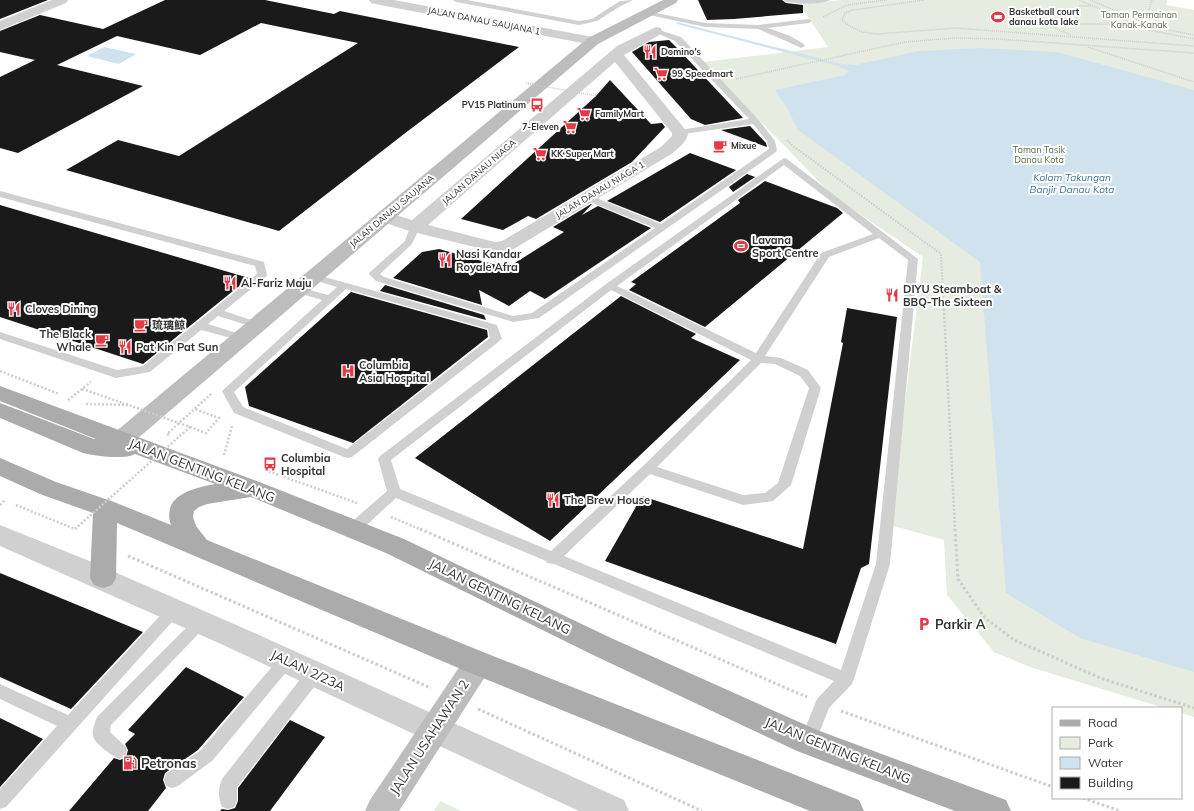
<svg xmlns="http://www.w3.org/2000/svg" width="1194" height="811" font-family="Mulish,'Noto Sans SC',sans-serif">
<style>
.green{fill:#e6ecdf}
.water{fill:#cfe2ee}
.lines{fill:none;stroke-linecap:round;stroke-linejoin:round}
.stream{fill:#cfe2ee;fill-rule:evenodd}
.building{fill:#1a1a1a}
.path-far3{stroke:#cdcdcd;stroke-width:1.5;stroke-dasharray:1 1;stroke-linecap:butt}
.path-far2{stroke:#cdcdcd;stroke-width:2;stroke-dasharray:1.5 1.5;stroke-linecap:butt}
.path-far1{stroke:#cdcdcd;stroke-width:2.5;stroke-dasharray:2 2;stroke-linecap:butt}
.path{stroke:#cdcdcd;stroke-width:3;stroke-dasharray:2.5 2.5;stroke-linecap:butt}
.lane{fill:#d0d0d0;fill-rule:evenodd}
.street{fill:#d0d0d0;fill-rule:evenodd}
.secondary{fill:#bdbdbd;fill-rule:evenodd}
.primary{fill:#ababab;fill-rule:evenodd}
.path-bridge-far1{stroke:#cdcdcd;stroke-width:1.5;stroke-dasharray:1 1;stroke-linecap:butt}
.path-bridge{stroke:#cdcdcd;stroke-width:2.5;stroke-dasharray:2 2;stroke-linecap:butt}
.labels{text-anchor:middle;stroke-width:4;stroke-linejoin:round;paint-order:stroke}
.far-poi-label{font-size:9px;font-weight:bold;fill:#333;stroke:#fff;text-anchor:start}
.far-park-label{font-size:9px;fill:#56703f;stroke:#fff}
.far-street-label{font-size:9px;fill:#333;stroke:#fff}
.far-water-label{font-size:10px;font-style:italic;fill:#3f7597;stroke:#fff}
.poi-label{font-size:11px;font-weight:bold;fill:#333;stroke:#fff;text-anchor:start}
.near-street-label{font-size:13px;fill:#333;stroke:#fff}
.near-poi-label{font-size:13px;font-weight:bold;fill:#333;stroke:#fff;text-anchor:start}
</style>
<rect width="100%" height="100%" fill="#fff"/>
<g class="green">
<polygon points="842,0 1167,0 1166,5 1194,10 1194,717 1181,713 1181,708 1164,708 1030,667 994,652 947,595 944,540 890,525 923,257 832,195 703,62 828,47 800,5"/>
<polygon points="440,801 461,811 434,811"/>
</g>
<g class="water">
<polygon points="104,47 136,54 119,64 87,56"/>
<polygon points="981,48 1057,52 1194,90 1194,672 1080,638 1006,593 980,262 798,130 786,106 775,90 845,75 849,71 839,67 842,64 856,65 919,51"/>
</g>
<g class="lines">
<polygon class="stream" points="677,22 842,64 842,65 838,66 677,24"/>
</g>
<g class="building">
<polygon points="0,0 48,0 0,19"/>
<polygon points="165,0 265,0 334,14 340,11 519,47 404,134 279,231 66,170 118,140 179,156 358,43 261,23 200,55 117,36 57,65 143,86 18,153 0,148 0,77 35,60 0,52 0,31 40,15 103,29"/>
<polygon points="698,0 782,0 786,3 803,5 803,13 734,19 707,20"/>
<polygon points="669,40 679,50 743,118 705,125 691,119 632,52 649,42"/>
<polygon points="610,80 651,124 662,123 665,127 632,162 536,219 528,216 503,230 461,219 596,96"/>
<polygon points="750,126 766,143 767,147 721,130"/>
<polygon points="690,153 736,170 660,222 607,201"/>
<polygon points="747,174 755,177 733,192 729,187"/>
<polygon points="765,181 837,208 843,213 705,327 629,290 636,284 631,282 740,203 738,200"/>
<polygon points="591,204 592,204 582,215 598,206 651,228 545,299 530,291 509,306 479,290 482,305 393,278 422,252 439,249 507,268 564,232 553,227"/>
<polygon points="0,205 249,278 143,364 0,317"/>
<polygon points="385,285 484,315 486,320 380,291"/>
<polygon points="351,292 487,330 488,337 353,443 249,406 245,387"/>
<polygon points="621,296 696,334 691,338 740,360 550,541 415,458"/>
<polygon points="847,308 897,317 869,564 861,568 836,644 605,561 642,496 803,549 843,343 841,342"/>
<polygon points="0,573 143,632 71,709 0,677"/>
<polygon points="186,667 244,697 198,750 165,773 163,780 166,788 148,811 69,811 114,758 120,760 126,757 128,750 125,744 135,734 128,730"/>
<polygon points="0,718 43,739 0,787"/>
<polygon points="290,720 325,737 270,811 220,811 222,809 228,810 235,808 238,801 238,788"/>
</g>
<g class="lines">
<g class="path-far3">
<polyline points="924,0 853,10 845,13 842,20 848,25 862,32 877,34 955,28 1194,46"/>
<polyline points="1079,0 1149,30 1194,39"/>
<polyline points="1090,0 1140,21 1147,15 1152,0"/>
<polyline points="823,17 847,5 887,0"/>
<polyline points="1065,19 1063,15 1075,12 1080,6 1090,6"/>
<polyline points="1140,21 1154,27 1194,35"/>
<polyline points="1071,35 1051,26 1052,22 1065,19 1079,24 1125,24 1130,22"/>
<polyline points="1088,47 1194,82"/>
<polyline points="736,79 905,42 955,38 998,39 1194,53"/>
</g>
<polyline class="path-far2" points="787,140 793,146 941,254 944,310"/>
<g class="path-far1">
<polyline points="944,309 955,530"/>
<polyline points="0,371 59,394"/>
<polyline points="82,389 123,403"/>
<polyline points="68,400 91,382"/>
<polyline points="86,404 129,405"/>
<polyline points="190,427 206,433 219,418 195,409"/>
<polyline points="169,435 167,434 211,394"/>
<polyline points="224,455 232,426 231,424"/>
<polyline points="265,470 357,503"/>
<polyline points="0,505 5,500"/>
<polyline points="16,505 75,529"/>
<polyline points="391,517 422,530"/>
</g>
<g class="path">
<polyline points="420,529 807,697"/>
<polyline points="955,529 958,579 984,617 1014,640 1103,679 1194,708"/>
<polyline points="128,556 431,688"/>
<polyline points="478,709 702,811"/>
<polyline points="841,711 1053,787"/>
<polyline points="1083,798 1120,811"/>
</g>
<g class="lane">
<polygon points="453,0 467,0 579,21 592,19 620,1 633,0 619,7 597,21 579,25 456,2"/>
<path d="M783,0H830C823,5 790,5 783,0Z"/>
<polygon points="647,11 705,23 758,25 809,19 812,21 809,23 768,28 790,36 804,44 805,46 801,48 784,40 758,29 705,27 645,14 644,13"/>
<polygon points="656,29 681,37 758,119 775,141 777,150 776,152 539,318 513,322 376,281 369,274 370,272 405,241 410,227 415,224 420,227 412,244 380,274 384,277 513,316 532,313 655,228 583,199 581,197 583,195 589,195 661,224 769,149 767,141 753,124 677,135 676,133 680,130 749,119 675,41 654,32 654,30"/>
<path d="M784,158L787,159L918,259L890,564L854,679L852,684L829,708L814,746L808,749L802,746L800,741L817,699L834,681L554,564L547,563L546,561L396,498L358,533L353,534L348,533L346,529L348,525L387,491L378,459L380,456L606,284ZM784,165L873,234L821,253L756,353L617,286ZM879,238L908,260L876,564L841,670L564,556L650,474L743,505L773,501L791,485L821,388L808,370L781,358L765,356L829,257ZM611,290L751,360L643,466L551,551L400,489L391,460ZM761,363L775,364L800,376L809,388L778,483L765,493L743,495L657,467Z"/>
<polygon points="0,191 264,262 267,275 266,277 224,311 261,323 262,325 257,328 218,316 208,324 246,336 248,338 246,340 242,341 201,330 150,372 116,378 0,339 0,332 117,370 143,366 257,274 255,266 0,197"/>
<path d="M314,274L497,325L502,339L352,457L348,458L344,457L234,413L222,391L322,300L295,292L294,290L295,288L299,287L328,295L337,287L310,279L309,277L310,275ZM346,289L488,329L490,338L347,449L243,407L234,392Z"/>
<polygon points="174,604 179,606 181,610 179,614 6,807 0,809 0,789 57,726 0,699 0,684 68,715 169,606"/>
<path d="M201,616L206,618L208,622L206,626L111,725L110,732L125,746L127,751L125,756L119,759C112,756 94,743 93,736C92,730 95,722 97,717L196,618Z"/>
<polygon points="287,653 292,655 295,660 292,665 213,760 178,786 172,788 166,786 164,780 166,774 201,750 282,655"/>
<path d="M315,666L321,668L323,673L321,678L237,787V801L234,807L228,809L222,807C218,798 218,788 222,779L309,668Z"/>
</g>
<g class="street">
<polygon points="52,0 68,0 66,3 0,30 0,21"/>
<polygon points="369,0 394,0 593,37 598,38 600,41 598,44 593,45 375,4 371,3"/>
<path d="M656,27L661,28L662,31L661,34L624,55L688,133C688,141 678,148 673,153L512,250L495,252L409,231L380,221L377,217L380,213L386,212L412,220L617,46ZM615,62L672,133V136L661,147L502,241L495,242L428,225Z"/>
<polygon points="0,525 87,560 241,627 624,800 629,811 579,811 221,644 0,546"/>
</g>
<g class="secondary">
<polygon points="663,0 678,0 676,3 598,44 130,445 122,447 114,445 111,439 114,433 588,38"/>
<polygon points="478,651 488,654 492,663 488,672 399,811 365,811 370,800 468,654"/>
</g>
<path class="primary" d="M0,386L262,483L404,539L611,638L817,730L1006,800L1011,811H955L797,751L591,654L386,553L251,497L207,504L199,507L194,511L193,517L196,526L207,540L488,654L859,800L864,811H810L468,672L117,523L116,578L112,585L103,588L94,585L90,578L93,513L40,494L0,476V458L56,482L114,502L171,525C161,495 194,488 215,484L135,454C124,460 95,456 83,453L0,418V403L94,439H96L0,401Z"/>
<polyline class="path-bridge-far1" points="526,83 596,96"/>
<polyline class="path-bridge" points="75,529 190,427 123,403"/>
</g>
<defs>
<g id="stadium-bare" transform="scale(1.08)"><path d="M0-5a6.5 5 0 1 0 0 10a6.5 5 0 1 0 0-10ZM-3.5-1.8h7v3.6h-7Z" fill="#e63946" stroke="#fff" stroke-width="2.5" paint-order="stroke"/></g>
<g id="restaurant-bare" transform="scale(1.08)"><path d="M-5-6h1v4h1v-4h1v4h1v-4h1v5L-1.5 .5V6h-2V.5L-5-1ZM5-6V6H3V1.5H1.5Q1.5-4 5-6Z" fill="#e63946" stroke="#fff" stroke-width="2.5" paint-order="stroke"/></g>
<g id="supermarket-bare" transform="scale(1.08)"><path d="M-6-5.5h2.5l.6 2H6L4.5 2H-2.5L-4.4-4H-6ZM-1.5 3.2a1.3 1.3 0 1 0 .1 0ZM3 3.2a1.3 1.3 0 1 0 .1 0Z" fill="#e63946" stroke="#fff" stroke-width="2.5" paint-order="stroke"/></g>
<g id="bus-bare" transform="scale(1.08)"><path d="M-5-6H5V4H4V6H2V4H-2V6H-4V4H-5ZM-3.5-4V0h7V-4ZM-3.5 1.2v1.5H-2V1.2ZM2 1.2v1.5H3.5V1.2Z" fill="#e63946" stroke="#fff" stroke-width="2.5" paint-order="stroke"/></g>
<g id="cafe-bare" transform="scale(1.08)"><path d="M-5.5-4.5H6V0H3Q3 3.5 0 3.5H-2.5Q-5.5 3.5-5.5 0ZM3-3.2v2h1.7v-2ZM-6 4.5H4V6H-6Z" fill="#e63946" stroke="#fff" stroke-width="2.5" paint-order="stroke"/></g>
<g id="hospital-bare" transform="scale(1.08)"><path d="M-5-5h3v3.5h4V-5h3V5h-3V1.5h-4V5h-3Z" fill="#e63946" stroke="#fff" stroke-width="2.5" paint-order="stroke"/></g>
<g id="parking-bare" transform="scale(1.08)"><path d="M-3.5-5.5H1a3.5 3.5 0 0 1 0 7H-1V5.5H-3.5ZM-1-3.4V-.6H.8a1.4 1.4 0 0 0 0-2.8Z" fill="#e63946" stroke="#fff" stroke-width="2.5" paint-order="stroke"/></g>
<g id="fuel-bare" transform="scale(1.08)"><path d="M-5.5-6h7V0h2V4h1.3V-2.5L3-4.5l.8-.8L6-3V5H2.5V1h-1V6h-7ZM-4.2-4.7v3.2H.2V-4.7Z" fill="#e63946" stroke="#fff" stroke-width="2.5" paint-order="stroke"/></g>
</defs>
<g fill-rule="evenodd">
<use href="#stadium-bare" x="998" y="17"/>
<use href="#restaurant-bare" x="650" y="52"/>
<use href="#supermarket-bare" x="661" y="74"/>
<use href="#bus-bare" x="537" y="105"/>
<use href="#supermarket-bare" x="584" y="114"/>
<use href="#supermarket-bare" x="570" y="127"/>
<use href="#cafe-bare" x="720" y="146"/>
<use href="#supermarket-bare" x="540" y="154"/>
<use href="#stadium-bare" x="741" y="246"/>
<use href="#restaurant-bare" x="445" y="260"/>
<use href="#restaurant-bare" x="230" y="283"/>
<use href="#restaurant-bare" x="892" y="295"/>
<use href="#restaurant-bare" x="14" y="309"/>
<use href="#cafe-bare" x="141" y="325"/>
<use href="#cafe-bare" x="102" y="340"/>
<use href="#restaurant-bare" x="125" y="347"/>
<use href="#hospital-bare" x="348" y="371"/>
<use href="#bus-bare" x="270" y="464"/>
<use href="#restaurant-bare" x="553" y="500"/>
<use href="#parking-bare" x="924" y="624"/>
<use href="#fuel-bare" x="130" y="763"/>
</g>
<g class="labels">
<g class="far-poi-label">
<text x="1009" y="15">Basketball court<tspan x="1009" dy="10">danau kota lake</tspan></text>
<text x="661" y="55">Domino's</text>
<text x="672" y="77">99 Speedmart</text>
<text x="526" y="108" text-anchor="end">PV15 Platinum</text>
<text x="595" y="117">FamilyMart</text>
<text x="559" y="130" text-anchor="end">7-Eleven</text>
<text x="731" y="149">Mixue</text>
<text x="551" y="157">KK Super Mart</text>
</g>
<g class="far-park-label">
<text x="1139" y="18">Taman Permainan<tspan x="1139" dy="10">Kanak-Kanak</tspan></text>
<text x="1039" y="153">Taman Tasik<tspan x="1039" dy="10">Danau Kota</tspan></text>
</g>
<g class="far-street-label">
<text transform="translate(484 21) rotate(11)" y="3">JALAN DANAU SAUJANA 1</text>
<text transform="translate(479 172) rotate(-41)" y="3">JALAN DANAU NIAGA</text>
<text transform="translate(600 190) rotate(-31)" y="3">JALAN DANAU NIAGA 1</text>
<text transform="translate(392 211) rotate(-40)" y="3">JALAN DANAU SAUJANA</text>
</g>
<g class="far-water-label">
<text x="1072" y="181">Kolam Takungan<tspan x="1072" dy="12">Banjir Danau Kota</tspan></text>
</g>
<g class="poi-label">
<text x="752" y="244">Lavana<tspan x="752" dy="13">Sport Centre</tspan></text>
<text x="456" y="258">Nasi Kandar<tspan x="456" dy="13">Royale Afra</tspan></text>
<text x="241" y="287">Al-Fariz Maju</text>
<text x="903" y="293">DIYU Steamboat &amp;<tspan x="903" dy="13">BBQ-The Sixteen</tspan></text>
<text x="25" y="313">Cloves Dining</text>
<text x="152" y="329">琉璃鲸</text>
<text x="91" y="338" text-anchor="end">The Black<tspan x="91" dy="13">Whale</tspan></text>
<text x="136" y="351">Pat Kin Pat Sun</text>
<text x="359" y="369">Columbia<tspan x="359" dy="13">Asia Hospital</tspan></text>
<text x="281" y="462">Columbia<tspan x="281" dy="13">Hospital</tspan></text>
<text x="564" y="504">The Brew House</text>
</g>
<g class="near-street-label">
<text transform="translate(202 470) rotate(21)" y="5">JALAN GENTING KELANG</text>
<text transform="translate(500 596) rotate(26)" y="5">JALAN GENTING KELANG</text>
<text transform="translate(308 670) rotate(25)" y="5">JALAN 2/23A</text>
<text transform="translate(429 737) rotate(-57)" y="5">JALAN USAHAWAN 2</text>
<text transform="translate(838 750) rotate(22)" y="5">JALAN GENTING KELANG</text>
</g>
<g class="near-poi-label">
<text x="935" y="629">Parkir A</text>
<text x="141" y="768">Petronas</text>
</g>
</g>
<rect x="1052" y="707" width="130" height="92" fill="#ffffff" stroke="#adadad"/>
<rect x="1060" y="720" width="20" height="6" fill="#ababab" stroke="#adadad"/>
<text x="1088" y="727" font-size="12" fill="#333333">Road</text>
<rect x="1060" y="737" width="20" height="12" fill="#e6ecdf" stroke="#adadad"/>
<text x="1088" y="747" font-size="12" fill="#333333">Park</text>
<rect x="1060" y="757" width="20" height="12" fill="#cfe2ee" stroke="#adadad"/>
<text x="1088" y="767" font-size="12" fill="#333333">Water</text>
<rect x="1060" y="777" width="20" height="12" fill="#1a1a1a" stroke="#adadad"/>
<text x="1088" y="787" font-size="12" fill="#333333">Building</text>
</svg>
